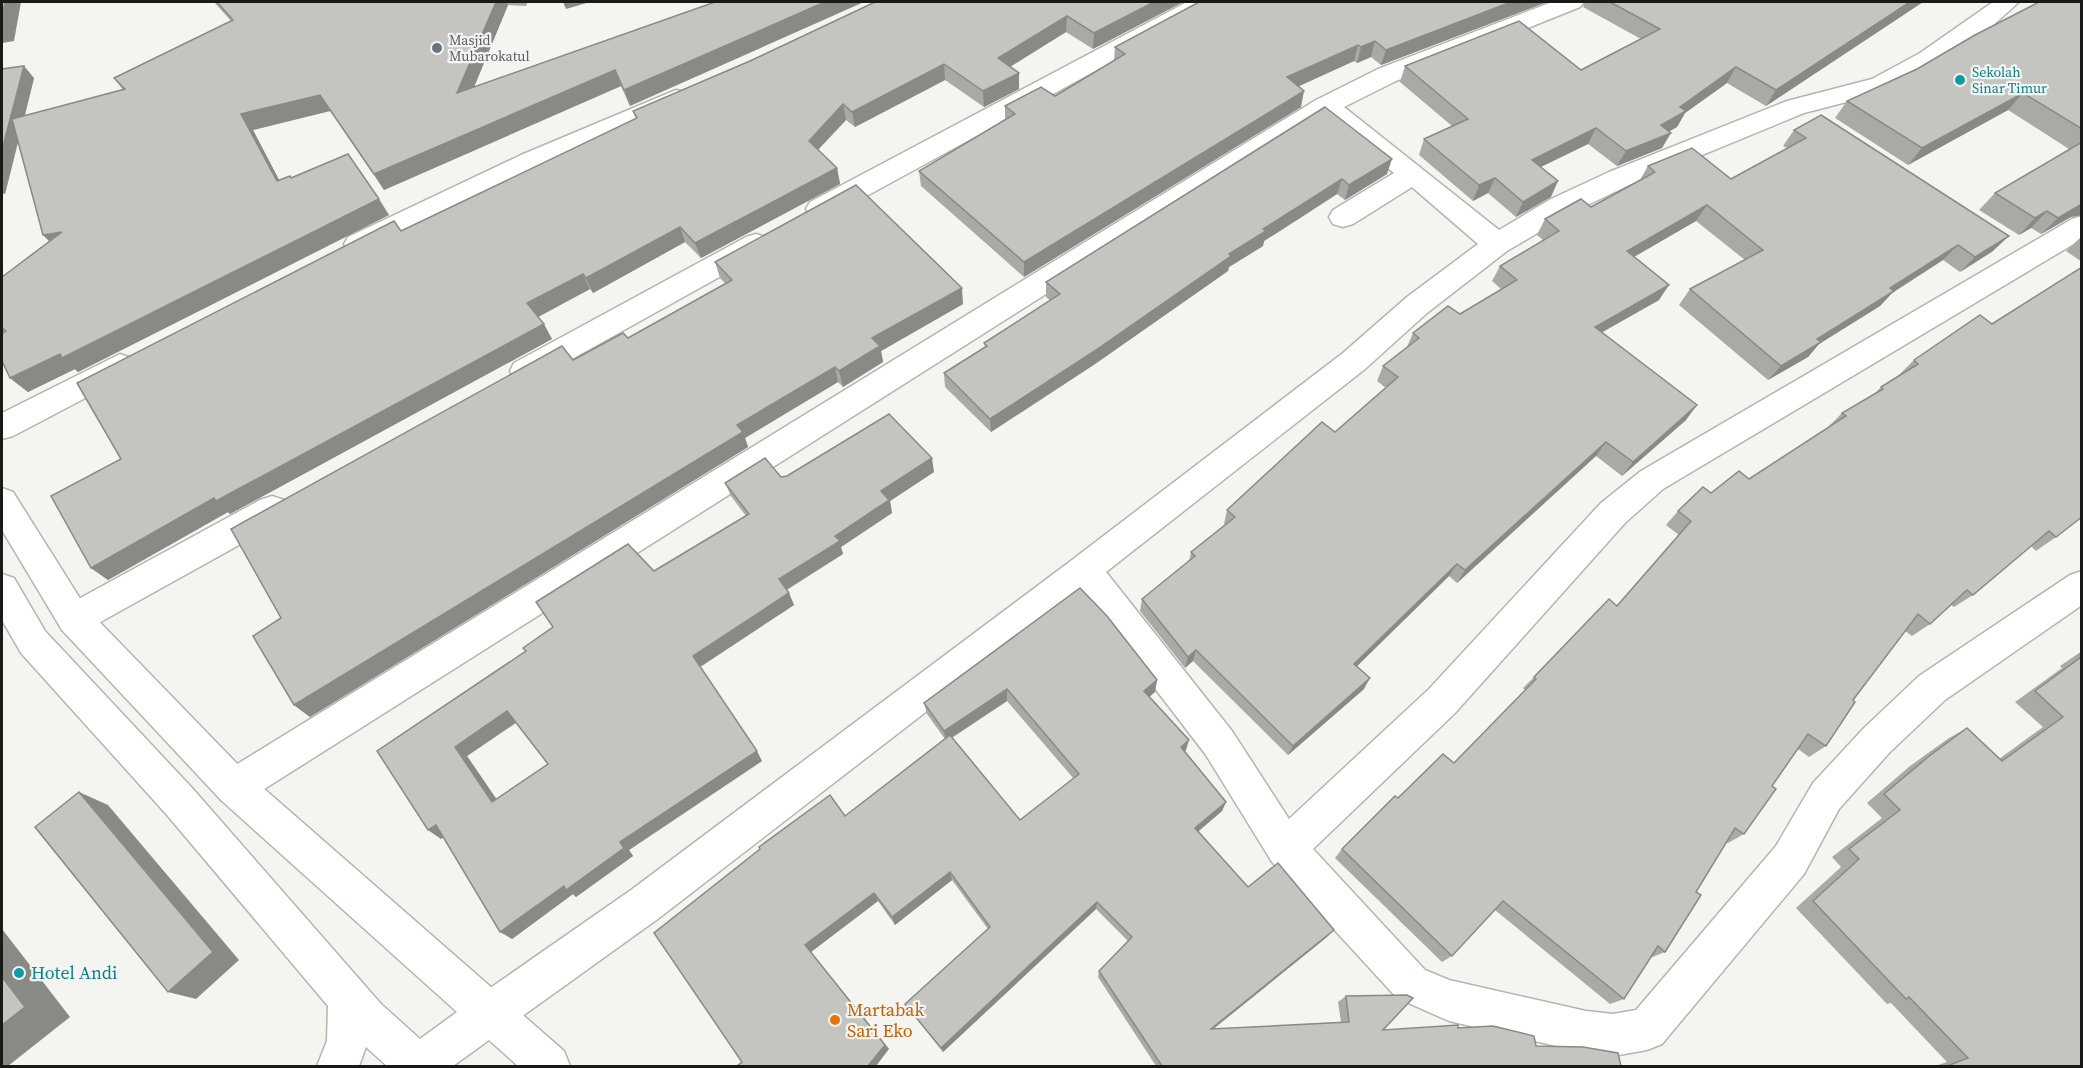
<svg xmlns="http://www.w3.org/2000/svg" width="2083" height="1068" font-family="'Source Serif 4',serif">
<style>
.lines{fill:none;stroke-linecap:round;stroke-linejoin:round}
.minor-casing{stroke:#b5b4b1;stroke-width:3}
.major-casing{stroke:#b5b4b1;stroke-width:3}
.minor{fill:#fff;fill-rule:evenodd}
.major{fill:#fff;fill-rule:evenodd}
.wall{fill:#a9a9a5;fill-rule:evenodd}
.shaded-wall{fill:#898986}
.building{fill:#c4c4c0;stroke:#898986;stroke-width:1.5;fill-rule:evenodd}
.worship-dot{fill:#6b7280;stroke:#f4f4f0;stroke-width:2}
.culture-dot{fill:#0f9aa8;stroke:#f4f4f0;stroke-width:2}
.food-dot{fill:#e8710a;stroke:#f4f4f0;stroke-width:2}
.labels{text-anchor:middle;stroke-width:4.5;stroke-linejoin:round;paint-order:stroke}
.far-worship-label{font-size:14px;fill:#5b616d;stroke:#f4f4f0;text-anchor:start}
.far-culture-label{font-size:14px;fill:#0d838f;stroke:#f4f4f0;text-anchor:start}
.near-culture-label{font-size:18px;fill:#0d838f;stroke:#f4f4f0;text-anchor:start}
.near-food-label{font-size:18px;fill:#c56008;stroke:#f4f4f0;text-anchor:start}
</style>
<rect width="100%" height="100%" fill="#f4f4f0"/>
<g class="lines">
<g class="minor-casing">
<g id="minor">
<polygon points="1187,2 1216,2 1212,7 830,216 820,219 810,216 806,209 810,202"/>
<polygon points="1552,2 1584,2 1580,7 1396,81 1344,107 1499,230 1551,199 1609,172 1787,101 1872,79 1920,53 1993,2 2019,2 1990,28 1938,65 1889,91 1804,113 1627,186 1571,213 1507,251 1427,313 1365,369 1106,572 1232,731 1289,819 1429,689 1601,503 1641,471 2072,219 2082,216 2082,239 1663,489 1625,523 1455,713 1313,849 1425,970 1449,980 1586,1011 1613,1014 1636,1010 1776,846 1813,783 1864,728 1919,676 2070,575 2082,571 2082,605 1945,700 1890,752 1839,809 1804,874 1662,1044 1647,1050 1613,1056 1586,1053 1449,1021 1397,998 1272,862 1206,755 1081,592 659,918 503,1030 488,1036 473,1030 467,1015 473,1000 631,890 1072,560 1343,353 1407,297 1478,244 1412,187 1353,224 1343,227 1333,224 1329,217 1333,210 1394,173 1324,118 247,800 234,805 221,800 215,787 221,774 1316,100 1378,69"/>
<polygon points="676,90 685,92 689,98 685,104 539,167 368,251 358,254 348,251 344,244 348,237 521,155"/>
<polygon points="756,234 766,237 770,244 766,251 536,379 525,383 514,379 510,371 514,363 746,237"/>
<polygon points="120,354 131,358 135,366 131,374 13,436 2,439 2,413"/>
<polygon points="272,496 284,500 288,510 284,520 86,630 74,634 62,630 57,619 62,608 260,500"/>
</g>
</g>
<g class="major-casing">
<polygon id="major" points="2,488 13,492 86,608 247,774 564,1051 570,1066 518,1066 489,1040 453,1066 387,1066 366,1047 359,1066 317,1066 327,1041 328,1006 167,815 21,653 2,620 2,574 14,578 45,631 193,789 381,1004 420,1039 457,1012 221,800 62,630 2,530"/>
</g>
<use href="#minor" class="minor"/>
<use href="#major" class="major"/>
</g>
<g class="wall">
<polygon points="214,2 528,2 526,6 508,5 474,87 715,2 630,106 621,86 384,190 330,111 253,130 279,180 291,178 389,215 78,372 75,369 28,392 10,378 2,334 2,277 49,241 43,235 18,142 5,194 2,194 2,69 34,78 25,115 123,90 114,78 231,21"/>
<polygon points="875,2 1183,2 1093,49 1066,32 1010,67 1019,73 1019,89 984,107 945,80 855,127 846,120 818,150 837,168 840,184 701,258 685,242 593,293 590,289 538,317 552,339 230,514 228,512 108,580 91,568 121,459 401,231 636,119 633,111 750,61"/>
<polygon points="1547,2 1381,65 1371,57 1357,63 1354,61 1299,86 1301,107 1024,277 921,186 919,171 1005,119 1005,106 1055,96 1114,60 1115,47"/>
<polygon points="1585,2 1923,2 1766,106 1727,83 1685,113 1677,127 1669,131 1662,148 1617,166 1588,144 1541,167 1551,197 1516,217 1488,193 1473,201 1419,155 1424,139 1452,126 1400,82 1405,66 1581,70 1641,39 1583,7"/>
<polygon points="2082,2 2082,215 2071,217 2041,234 2031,228 2019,235 1979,210 1995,193 2069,149 2008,110 1908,165 1835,118 1847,101 1917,69"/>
<polygon points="1325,107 1387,174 1345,200 1337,194 1305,215 1264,241 1263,246 1229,267 1228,271 1095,364 991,432 945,387 944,373 985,347 984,343 1051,301 1046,297 1046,282"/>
<polygon points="1794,130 1993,251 1960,272 1943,260 1892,293 1880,306 1819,344 1808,357 1768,380 1679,305 1690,289 1745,260 1696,221 1634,257 1659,300 1602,332 1686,420 1622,476 1596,456 1457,583 1449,576 1357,666 1364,689 1288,755 1193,661 1185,668 1140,611 1142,599 1189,562 1191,552 1225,525 1224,524 1227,510 1335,432 1386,388 1377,381 1383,366 1407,347 1413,333 1460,314 1501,289 1492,281 1500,266 1543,240 1537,235 1545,219 1591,207 1640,180 1648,166 1731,179 1787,148 1783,146"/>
<polygon points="2082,236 2082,262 2066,251"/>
<polygon points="715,262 963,304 881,351 883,362 843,387 838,382 745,438 748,447 310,717 294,705 281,618 573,360 628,338 726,284 720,278"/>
<polygon points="2082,267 2082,520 2079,519 2056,537 2036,551 2031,546 1973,595 1954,607 1951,605 1930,624 1912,636 1905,631 1853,700 1826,746 1809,757 1798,749 1772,786 1744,834 1728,843 1726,842 1696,892 1665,952 1650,958 1624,999 1610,1004 1495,910 1452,956 1442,962 1335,858 1342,849 1398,798 1454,763 1525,690 1523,688 1534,677 1617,605 1679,535 1666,525 1678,511 1711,493 1749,479 1827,428 1842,413 1874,394 1881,387 1898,376 1914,360 1992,324"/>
<path d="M934,472L890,501L892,513L841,547L843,554L787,590L794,605L700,667L762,761L629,850L633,856L576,897L573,894L512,939L443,837L441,839L377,751L654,571L746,516L731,496L725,483L781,477ZM516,723L548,764L496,799L467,756Z"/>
<path d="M1080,588L1157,680L1155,692L1149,697L1186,750L1185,751L1226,802L1222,811L1198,832L1248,887L1327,937L1213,1029L1341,1022L1338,1002L1346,996L1383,1030L1458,1028L1536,1046L1621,1066H1156L1098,977L1099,971L1128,941L1096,909L943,1052L905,1004L988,929L952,880L895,925L878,901L811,952L889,1049L742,1062L845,816L945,739L927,714L924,703ZM1007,701L1074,779L1020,820L952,738Z"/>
<polygon points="2082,651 2082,1066 1935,1066 1947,1062 1891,1003 1887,1004 1796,908 1841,867 1832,857 1882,818 1867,803 1910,766 1949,738 1967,728 1999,759 2043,727 2015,702 2062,668 2060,666"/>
</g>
<g class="shaded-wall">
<polygon points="5,2 21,2 14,41 2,43 2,17"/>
<polygon points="496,2 507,2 508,5 465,109 457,93"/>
<polygon points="563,2 590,2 566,9"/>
<polygon points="825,2 864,2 630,106 624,90"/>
<polygon points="1154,2 1183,2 1093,49 1094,33"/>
<polygon points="1511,2 1547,2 1381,65 1386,50"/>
<polygon points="1910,2 1923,2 1766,106 1776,90"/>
<polygon points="1067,16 1066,32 998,74 998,58"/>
<polygon points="1375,41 1371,57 1357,63 1361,47"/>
<polygon points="1358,45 1354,61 1284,93 1287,77"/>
<polygon points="944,64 945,80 855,127 852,112"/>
<polygon points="24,66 34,78 5,194 2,191 2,150"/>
<polygon points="1736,67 1727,83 1685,113 1677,127 1656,139 1671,133 1662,148 1617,166 1626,151 1661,125 1680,107"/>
<polygon points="615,70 621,86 384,190 374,174"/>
<polygon points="1019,73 1019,89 984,107 983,91"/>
<polygon points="1304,91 1301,107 1024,277 1024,262"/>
<polygon points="2023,93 2008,110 1908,165 1922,148"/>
<polygon points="320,95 330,111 253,130 288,197 277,181 241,114"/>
<polygon points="843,104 846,120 812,156 809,141"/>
<polygon points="1596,128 1588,144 1524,175 1532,160"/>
<polygon points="1392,159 1387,174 1345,200 1349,185"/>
<polygon points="837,168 840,184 701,258 695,243"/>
<polygon points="1495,178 1488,193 1473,201 1479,185"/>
<polygon points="1342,179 1337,194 1264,241 1263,246 1229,267 1228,271 1095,364 991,432 990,419 1229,254 1263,229"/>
<polygon points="1558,181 1551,197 1516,217 1523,202"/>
<polygon points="379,199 389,215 78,372 75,369 28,392 10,378"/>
<polygon points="2082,204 2082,215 2071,217 2041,234 2058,218"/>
<polygon points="1707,205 1696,221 1618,266 1627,251"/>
<polygon points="2047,211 2031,228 2019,235 2035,218"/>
<polygon points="680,227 685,242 593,293 586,278"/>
<polygon points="62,232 59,250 43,235"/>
<polygon points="2009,236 1993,251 1960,272 1975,257"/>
<polygon points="1958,245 1943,260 1892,293 1880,306 1819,344 1808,357 1768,380 1781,366 1817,339 1890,288"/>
<polygon points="583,274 590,289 536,318 527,303"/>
<polygon points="1669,285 1659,300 1585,342 1595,327"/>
<polygon points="962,288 963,304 881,351 883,362 843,387 839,371 872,338"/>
<polygon points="544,324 552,339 230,514 228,512 108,580 91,568 214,498"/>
<polygon points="835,367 838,382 745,438 748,447 310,717 294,705 737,425"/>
<polygon points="1697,405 1686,420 1622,476 1633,462"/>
<polygon points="1606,442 1596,456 1457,583 1465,570"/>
<polygon points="932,458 934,472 890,501 892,513 841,547 843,554 784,591 779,579 835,536 881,491"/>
<polygon points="1457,564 1449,576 1348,675 1354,664"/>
<polygon points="789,593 794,605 700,667 693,656"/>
<polygon points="1196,650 1193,661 1185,668 1188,657"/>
<polygon points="1370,678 1364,689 1288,755 1293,746"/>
<polygon points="1157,680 1155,692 1142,703 1144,691"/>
<polygon points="1007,689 1007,701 946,741 944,731"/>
<polygon points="507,711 518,721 467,756 504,810 492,802 455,747"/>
<polygon points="1189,740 1186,750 1178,758 1181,747"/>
<polygon points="757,751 762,761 629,850 633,856 576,897 573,894 512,939 500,932 620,842"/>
<polygon points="79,792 108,805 239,960 196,999 168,992"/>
<polygon points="1226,802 1222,811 1191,837 1195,828"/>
<polygon points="436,825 449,833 441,839 428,830"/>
<polygon points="950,872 952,880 895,925 892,917"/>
<polygon points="874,893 878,901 811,952 889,1049 876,1066 868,1066 805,945"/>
<polygon points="1097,902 1096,909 943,1052 941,1048"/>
<polygon points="2,929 70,1017 8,1066 2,1066"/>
<polygon points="1334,930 1327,937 1207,1034 1211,1029"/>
</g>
<g class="building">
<polygon points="2,2 5,2 2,17"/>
<polygon points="217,2 496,2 457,93 715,2 825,2 624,90 615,70 374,174 320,95 241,114 277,181 290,176 291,178 348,154 379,199 62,358 60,354 10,378 2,361 2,334 6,331 2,328 2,277 62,232 43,235 12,119 125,89 114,78 233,20"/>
<polygon points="875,2 1154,2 1094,33 1067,16 998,58 1019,73 983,91 944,64 852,112 843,104 809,141 837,168 695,243 680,227 586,278 583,274 527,303 544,324 216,501 214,498 91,568 51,496 121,459 77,383 394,221 401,231 637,118 633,111 750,61"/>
<polygon points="1199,2 1511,2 1386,50 1375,41 1361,47 1358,45 1287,77 1304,91 1024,262 919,171 1015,114 1005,106 1041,87 1055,96 1125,54 1115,47"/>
<polygon points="1610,2 1910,2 1776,90 1736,67 1680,107 1686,111 1661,125 1671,133 1626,151 1596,128 1532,160 1558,181 1523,202 1495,178 1479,185 1424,139 1468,119 1405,66 1519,21 1581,70 1660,29"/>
<polygon points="2039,2 2082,2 2082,129 2023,93 1922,148 1847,101 1917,69 1975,35"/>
<polygon points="24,66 2,150 2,69"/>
<polygon points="1325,107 1392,159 1349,185 1342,179 1309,200 1263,229 1266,231 1229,254 1231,256 1096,350 990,419 944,373 987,346 984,343 1060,294 1046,282"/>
<polygon points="1821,115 2009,236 1975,257 1958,245 1890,288 1894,291 1817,339 1821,342 1781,366 1690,289 1763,250 1707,205 1627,251 1669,285 1595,327 1697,405 1633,462 1606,442 1465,570 1457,564 1354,664 1370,678 1293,746 1196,650 1188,657 1142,599 1195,556 1191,552 1235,517 1227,510 1322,422 1335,432 1398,377 1383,366 1419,338 1413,333 1448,306 1460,314 1517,280 1500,266 1559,231 1545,219 1581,199 1591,207 1655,172 1648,166 1692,148 1731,179 1806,138 1794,130"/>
<polygon points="2082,142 2082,204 2058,218 2047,211 2035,218 1995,193"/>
<polygon points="856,185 962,288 872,338 880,346 839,371 835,367 737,425 743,432 294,705 253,636 281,618 231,529 562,346 573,360 623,333 628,338 732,280 715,262"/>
<polygon points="2082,267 2082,517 2056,537 2049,531 1973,595 1967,590 1930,624 1918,614 1853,700 1855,702 1826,746 1808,734 1772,786 1776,789 1744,834 1735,828 1696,892 1701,895 1665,952 1658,946 1624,999 1503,901 1452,956 1342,849 1395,796 1398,798 1443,754 1454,763 1536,679 1534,677 1609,599 1617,606 1691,521 1678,511 1703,487 1711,493 1739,471 1749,479 1846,416 1842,413 1883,389 1881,387 1918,364 1914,360 1980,315 1992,324"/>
<path d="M889,414L932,458L881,491L889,500L835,536L840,541L779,579L789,593L693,656L757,751L620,842L624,848L566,890L564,886L500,932L436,825L428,830L377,751L526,651L523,648L553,627L536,602L628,544L654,571L749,514L725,483L765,458L781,477L787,476ZM507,711L548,764L492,802L455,747Z"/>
<polygon points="1080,588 1107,616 1157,680 1144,691 1189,740 1181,747 1226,802 1195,828 1248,887 1278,863 1334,930 1211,1029 1349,1022 1346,996 1407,995 1413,998 1383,1030 1458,1025 1458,1028 1493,1026 1534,1036 1536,1046 1583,1047 1618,1053 1621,1066 1162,1066 1099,971 1132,937 1097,902 941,1048 905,1004 990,927 950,872 892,917 874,893 805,945 885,1045 868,1066 737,1066 742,1062 654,933 760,849 759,847 830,795 845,816 950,735 1020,820 1079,774 1007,689 944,731 924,703"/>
<polygon points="2082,654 2082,1066 1947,1066 1968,1058 1909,997 1906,999 1813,901 1859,859 1849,849 1900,810 1884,794 1928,757 1967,728 2002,761 2063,717 2035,691 2081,657 2080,655"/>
<polygon points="79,792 213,952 168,992 35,827"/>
<polygon points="2,977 25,1007 2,1025"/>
</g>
<circle class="worship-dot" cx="437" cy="48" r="6"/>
<g class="culture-dot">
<circle cx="1960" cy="80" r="6"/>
<circle cx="19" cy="973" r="6"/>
</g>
<circle class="food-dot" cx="835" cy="1020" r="6"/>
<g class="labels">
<g class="far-worship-label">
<text x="449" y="45">Masjid<tspan x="449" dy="16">Mubarokatul</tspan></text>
</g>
<g class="far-culture-label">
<text x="1972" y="77">Sekolah<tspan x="1972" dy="16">Sinar Timur</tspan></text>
</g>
<g class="near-culture-label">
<text x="31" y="979">Hotel Andi</text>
</g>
<g class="near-food-label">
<text x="847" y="1016">Martabak<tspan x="847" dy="21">Sari Eko</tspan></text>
</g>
</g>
<rect width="2083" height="1068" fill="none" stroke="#191918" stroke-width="6"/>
</svg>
